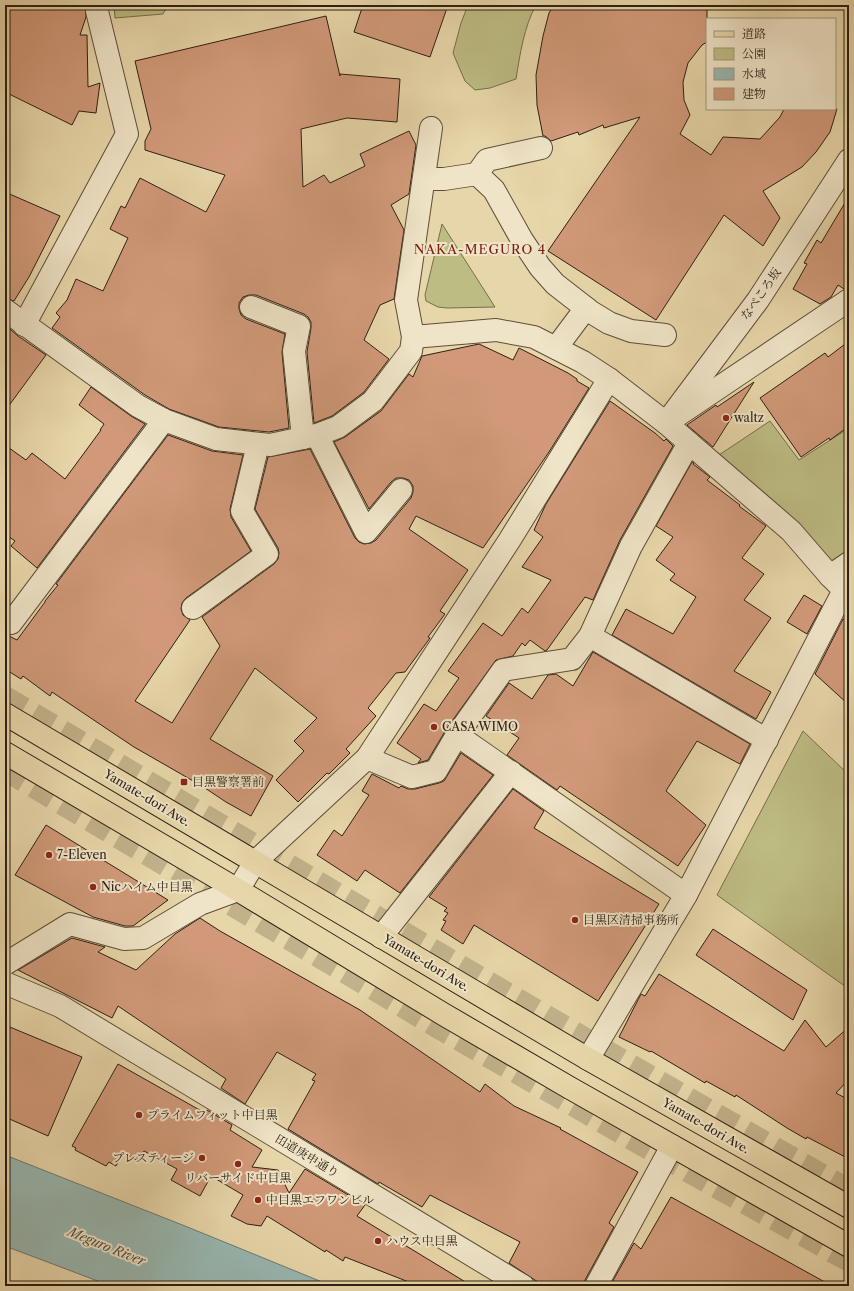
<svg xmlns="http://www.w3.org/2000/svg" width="854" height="1291" font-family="'Libre Caslon Text','Noto Serif JP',serif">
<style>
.green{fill:#bdbc83;stroke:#756e4b}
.water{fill:#98b7b0;stroke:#6d7b71}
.building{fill:#d19979;stroke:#2d2013}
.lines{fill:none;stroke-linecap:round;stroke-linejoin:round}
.highway-tunnel{stroke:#c2b28b;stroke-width:22;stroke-dasharray:22 11;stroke-linecap:butt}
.minor-casing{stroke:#5c4e38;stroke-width:24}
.major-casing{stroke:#2d2013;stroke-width:24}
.minor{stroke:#efe4c7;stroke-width:22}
.major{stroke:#e7d6a9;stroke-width:22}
.poi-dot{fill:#8f2418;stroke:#efe4c7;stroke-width:1.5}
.labels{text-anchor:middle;stroke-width:4;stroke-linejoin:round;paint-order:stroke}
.street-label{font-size:12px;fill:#2d2013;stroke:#efe4c7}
.poi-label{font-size:12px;fill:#2d2013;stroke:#efe4c7;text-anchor:start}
.neighbourhood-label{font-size:13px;letter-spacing:1px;fill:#7a1f14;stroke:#efe4c7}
.water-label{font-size:13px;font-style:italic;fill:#4d4d42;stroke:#efe4c7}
</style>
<rect width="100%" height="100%" fill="#e7d6a9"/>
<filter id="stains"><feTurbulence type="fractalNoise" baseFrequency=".005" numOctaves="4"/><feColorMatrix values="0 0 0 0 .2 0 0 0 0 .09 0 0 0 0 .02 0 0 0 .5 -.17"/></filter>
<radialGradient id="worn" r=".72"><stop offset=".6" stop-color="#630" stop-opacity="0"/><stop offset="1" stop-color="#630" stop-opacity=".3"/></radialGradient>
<g class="green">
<polygon points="114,5 168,5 163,14 115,18"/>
<path d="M468,5H536C524,27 520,54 516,79L490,88L475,90L465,81L453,53L461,23Z"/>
<polygon points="442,224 495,307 447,308 438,307 426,301 425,295"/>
<polygon points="770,421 799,460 849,428 849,553 837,561 826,562 710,461"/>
<polygon points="803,731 849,775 849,989 717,895"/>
</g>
<polygon class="water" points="5,1155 185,1226 332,1286 111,1286 5,1246"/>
<g class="building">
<polygon points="5,5 85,5 86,17 80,35 87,35 88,87 100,83 96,113 79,111 72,125 5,92"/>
<polygon points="363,5 448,5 430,57 354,32"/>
<polygon points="554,5 707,5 707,42 702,45 688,63 683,82 684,100 690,115 680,134 711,155 723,137 760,139 780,117 784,109 837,109 830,132 816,152 802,167 763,191 780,218 763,246 724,215 656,320 548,251 640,117 604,128 603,125 579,135 578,132 551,141 545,136 543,136 537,105 536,75 543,36 549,13"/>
<polygon points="326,16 340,76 340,74 400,79 397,122 347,118 301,129 303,187 324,175 330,183 365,166 360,154 409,131 416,145 409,194 391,205 404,230 394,299 380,305 364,340 389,359 364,392 332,416 314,423 307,352 311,328 311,322 308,317 304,314 256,295 249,295 243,297 239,303 239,309 241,315 246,319 285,334 282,352 289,428 269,432 219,427 169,409 145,395 52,328 60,317 56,313 67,300 76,279 103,291 128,238 110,229 121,206 125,208 140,178 206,212 225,175 145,150 145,141 151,129 135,61"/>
<polygon points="5,192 60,216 29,277 14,301 5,298"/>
<polygon points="849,196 849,288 844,289 838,285 831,297 820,304 793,289 807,264 804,263 817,240 821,243"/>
<polygon points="5,325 18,336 46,355 5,411"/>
<polygon points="849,341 849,426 830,440 829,438 801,457 760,398 825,353 828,357"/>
<polygon points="479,344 513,360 519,348 568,373 577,379 577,381 589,388 549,452 483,548 416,516 409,529 468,570 440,611 445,614 428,637 430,638 405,672 396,673 368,708 376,716 346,749 350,753 329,774 327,773 298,802 276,780 304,751 294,741 317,718 255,668 210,739 273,776 251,816 226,802 202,786 134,747 52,692 50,696 23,676 21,679 5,669 5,634 17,640 45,602 45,601 58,585 56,584 168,435 212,451 243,455 230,509 231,517 251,551 186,598 182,603 181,609 183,615 190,620 135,701 172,723 220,646 202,617 274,564 278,559 279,553 278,548 255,509 268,457 310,449 355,538 359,542 364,544 371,543 376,540 411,498 413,492 413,486 409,480 403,478 396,478 391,482 369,509 334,442 345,437 381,411 409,374 413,377 422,356"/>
<polygon points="754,382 713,447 687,425 716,405 717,407"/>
<polygon points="91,387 131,416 145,424 37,568 11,546 15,541 5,534 5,445 26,460 32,453 65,479 101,430 100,430 104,424 79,405"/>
<polygon points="610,401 655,433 664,441 666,439 673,446 620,540 593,600 585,597 547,650 545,651 530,640 525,646 522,643 513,656 496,660 447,728 428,760 418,763 421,759 397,743 424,704 436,711 459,678 448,671 483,623 502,636 522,608 528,613 551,580 522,567 543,537 534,530 546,504"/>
<polygon points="692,462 694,463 693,464 710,477 707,480 740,505 739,506 766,526 742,558 764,574 744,600 771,618 734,671 771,692 756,719 612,635 626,609 673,634 696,597 670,580 675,574 656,560 673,537 656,526"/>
<polygon points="804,595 822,606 807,634 787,622"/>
<polygon points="843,619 849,623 849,705 815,674"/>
<polygon points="593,652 750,744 740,764 697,741 666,791 706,825 678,866 560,786 557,790 507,755 519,738 486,716 509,683 532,699 548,675 556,674 573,686"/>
<polygon points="461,753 493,775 400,893 365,870 357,881 317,855 334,830 342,836 369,795 362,791 372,774 399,788 401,786 408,789 415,789 439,783 444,781"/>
<polygon points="513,789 544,811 534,828 659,904 598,1001 474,925 463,944 441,930 446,921 443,920 448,913 444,911 447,908 429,897"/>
<polygon points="46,825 168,900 133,926 125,926 93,917 15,875"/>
<polygon points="200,918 220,931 360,1010 480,1092 485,1084 514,1106 561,1128 560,1129 638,1172 609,1223 614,1227 585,1280 584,1286 544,1286 509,1263 520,1242 430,1195 422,1207 379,1182 378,1184 288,1129 315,1081 312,1080 316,1074 277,1052 245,1104 221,1088 226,1079 118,1006 112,1018 18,970 72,938 105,947 98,952 136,970 175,934"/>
<polygon points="713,929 807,990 793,1020 696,955"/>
<polygon points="659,974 784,1051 805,1020 826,1047 849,1027 849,1079 836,1093 849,1100 849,1159 807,1137 806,1139 787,1128 736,1095 735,1097 706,1081 705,1083 651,1051 650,1052 619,1037 641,994 645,996"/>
<polygon points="5,1025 82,1057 48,1136 5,1117"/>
<polygon points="118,1064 205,1113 207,1110 232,1125 230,1130 262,1150 252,1167 278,1170 289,1193 305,1169 365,1205 357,1216 472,1286 419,1286 345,1257 343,1261 326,1250 325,1252 267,1216 261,1226 247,1224 231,1216 243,1195 211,1176 200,1196 171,1180 177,1169 144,1151 138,1161 123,1153 116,1166 109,1162 106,1166 75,1150 76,1148 72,1146"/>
<polygon points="671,1197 832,1286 610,1286 634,1243 641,1249"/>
</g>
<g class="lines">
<g class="highway-tunnel">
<path d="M5,697C285,863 565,1029 849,1190"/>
<polyline points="5,770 437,1027 689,1172 849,1261"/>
</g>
<g class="minor-casing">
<g id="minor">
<polyline points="477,174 487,160 541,148"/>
<polyline points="424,179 444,179 477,174 494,190 522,240 540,267 555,284 591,312 609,323 631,331 665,335"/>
<polyline points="251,307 299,326 294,351 303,438"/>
<polyline points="5,310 138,406 164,420 216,439 270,445 317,435 338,427 373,401 411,351 413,337 406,300 431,128"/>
<polyline points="24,325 127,134 97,11 98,5"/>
<polyline points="413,337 496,330 534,337 583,362 609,379 666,423 791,531 830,576 849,595"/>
<polyline points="556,348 586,308"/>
<polyline points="678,415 849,300"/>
<polyline points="666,423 758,300 849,160"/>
<polyline points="317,435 366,532 401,490"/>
<polyline points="830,576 849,563"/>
<polyline points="193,608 267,554 242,511 258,444"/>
<polyline points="11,623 164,420"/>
<polyline points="590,636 767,740"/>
<polyline points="457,735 686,895"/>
<polyline points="367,758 412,777 436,771 457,735 503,670 572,659 590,636 631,546 689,443"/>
<polyline points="381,937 511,772"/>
<polyline points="5,964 70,924 124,939 143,938 200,904 238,890 255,862 367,758 509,541 609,379"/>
<polyline points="5,983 60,1006 523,1286"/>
<polyline points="588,1059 686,895 844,590"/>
<polyline points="596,1286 672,1146"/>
</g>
</g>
<g class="major-casing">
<g id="major">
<polyline points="5,714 588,1059 849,1207"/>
<polyline points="5,753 238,890 443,1014 570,1088 849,1246"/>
</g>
</g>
<use href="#minor" class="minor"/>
<use href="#major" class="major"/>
</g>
<g class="poi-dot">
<circle cx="726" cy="418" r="4"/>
<circle cx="434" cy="727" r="4"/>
<rect x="180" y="778" width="8" height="8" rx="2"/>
<circle cx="49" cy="855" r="4"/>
<circle cx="93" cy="887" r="4"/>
<circle cx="575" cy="920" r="4"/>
<circle cx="139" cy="1115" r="4"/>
<circle cx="202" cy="1158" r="4"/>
<circle cx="238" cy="1164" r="4"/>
<circle cx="258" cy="1200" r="4"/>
<circle cx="378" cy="1241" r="4"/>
</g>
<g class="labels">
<g class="street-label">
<text transform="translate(761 294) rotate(-55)" y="4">なべころ坂</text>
<text transform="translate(147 798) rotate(31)" y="4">Yamate-dori Ave.</text>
<text transform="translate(426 963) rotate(31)" y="4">Yamate-dori Ave.</text>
<text transform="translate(706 1126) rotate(30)" y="4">Yamate-dori Ave.</text>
<text transform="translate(307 1156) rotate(31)" y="4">田道庚申通り</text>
</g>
<g class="poi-label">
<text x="734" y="422">waltz</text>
<text x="442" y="731">CASA WIMO</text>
<text x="192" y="786">目黒警察署前</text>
<text x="57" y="859">7-Eleven</text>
<text x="101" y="891">Nicハイム中目黒</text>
<text x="583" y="924">目黒区清掃事務所</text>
<text x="147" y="1119">プライムフィット中目黒</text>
<text x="194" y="1162" text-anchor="end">プレスティージ</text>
<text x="238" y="1182" text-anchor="middle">リバーサイド中目黒</text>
<text x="266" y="1204">中目黒エフワンビル</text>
<text x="386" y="1245">ハウス中目黒</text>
</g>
<g class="neighbourhood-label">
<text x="480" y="254">NAKA-MEGURO 4</text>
</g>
<g class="water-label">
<text transform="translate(107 1246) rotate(22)" y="5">Meguro River</text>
</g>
</g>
<rect width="854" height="1291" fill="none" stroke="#e7d6a9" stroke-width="20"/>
<rect x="6" y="6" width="842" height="1279" fill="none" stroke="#2d2013" stroke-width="2"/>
<rect x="10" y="10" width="834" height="1271" fill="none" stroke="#2d2013"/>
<rect x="706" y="18" width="130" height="92" fill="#efe4c7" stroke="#a1967f"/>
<rect x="714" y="31" width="20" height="6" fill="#e7d6a9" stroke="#a1967f"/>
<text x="742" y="38" font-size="12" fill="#2d2013">道路</text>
<rect x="714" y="48" width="20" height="12" fill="#bdbc83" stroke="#a1967f"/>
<text x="742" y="58" font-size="12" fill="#2d2013">公園</text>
<rect x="714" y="68" width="20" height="12" fill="#98b7b0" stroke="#a1967f"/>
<text x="742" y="78" font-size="12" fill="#2d2013">水域</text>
<rect x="714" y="88" width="20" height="12" fill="#d19979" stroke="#a1967f"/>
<text x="742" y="98" font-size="12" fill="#2d2013">建物</text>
<rect width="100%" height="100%" filter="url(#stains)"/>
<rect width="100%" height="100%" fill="url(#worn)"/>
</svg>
